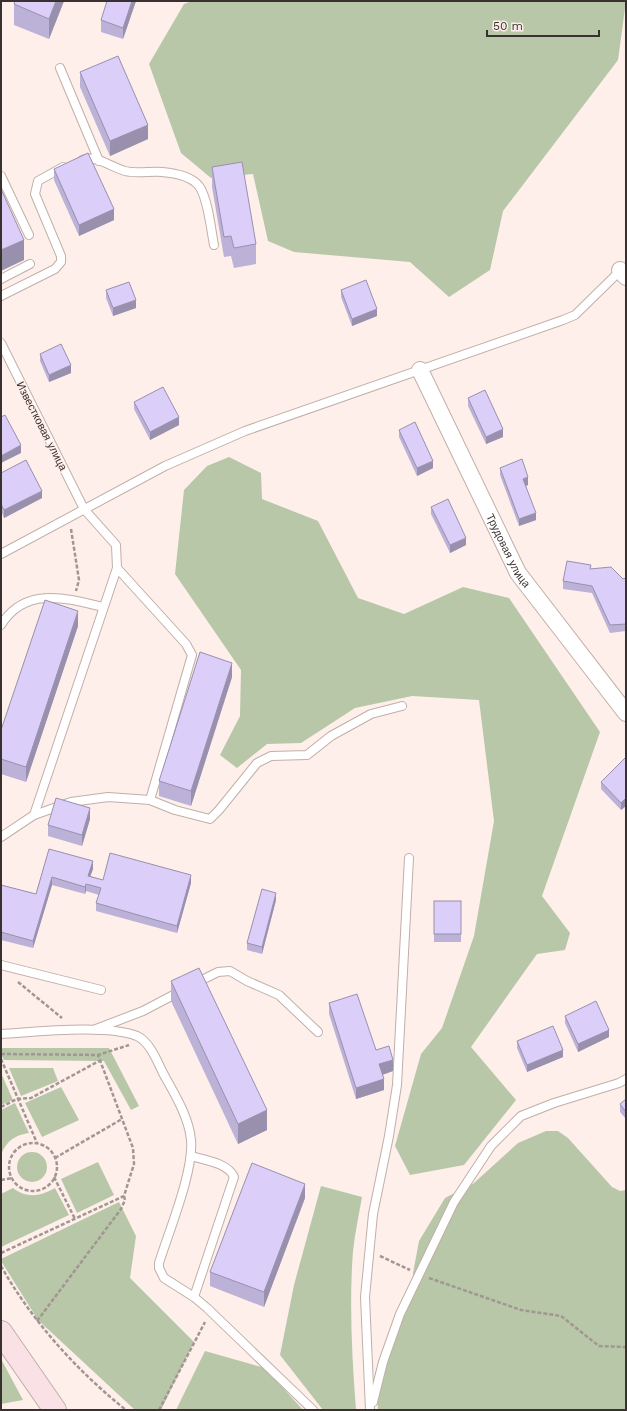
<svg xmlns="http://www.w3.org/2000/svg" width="627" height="1411" font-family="'Work Sans',sans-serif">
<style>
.green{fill:#b8c7a7}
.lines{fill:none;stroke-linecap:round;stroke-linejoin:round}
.service-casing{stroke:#c1afa9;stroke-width:10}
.minor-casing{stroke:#c1afa9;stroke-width:18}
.secondary-casing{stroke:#c1afa9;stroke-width:24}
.path{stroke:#a29693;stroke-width:2.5;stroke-dasharray:4 2;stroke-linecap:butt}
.service{stroke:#fff;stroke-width:8}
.minor{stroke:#fff;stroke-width:16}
.secondary{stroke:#fae1e5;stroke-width:22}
.wall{fill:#bcb1d6}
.shaded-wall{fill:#9990ae}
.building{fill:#dbcef9;stroke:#9990ae}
.labels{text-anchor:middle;stroke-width:3;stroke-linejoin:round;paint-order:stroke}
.street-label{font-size:11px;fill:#39312f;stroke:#feefea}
</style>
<rect width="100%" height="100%" fill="#feefea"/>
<g class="green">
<polygon points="192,1 626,1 618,60 503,211 490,270 449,297 410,262 294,252 268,241 253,174 211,178 181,153 149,64 184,4"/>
<polygon points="229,457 261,473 262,499 318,521 358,598 404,614 463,587 509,598 600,732 542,896 570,933 565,950 537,954 471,1047 516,1100 464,1165 410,1175 395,1146 421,1054 442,1028 474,936 494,821 479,700 412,696 355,708 301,743 267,744 237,768 220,755 240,716 241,670 175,574 184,490 207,466"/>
<polygon points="1,1048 109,1048 139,1106 131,1110 104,1061 4,1060 1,1054"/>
<polygon points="9,1068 53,1068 58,1081 21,1096"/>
<polygon points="1,1073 13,1100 1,1105"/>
<polygon points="61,1087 79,1120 42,1137 25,1103"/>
<path d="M15,1103L29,1133C15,1135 6,1141 1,1155V1110Z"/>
<polygon points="546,1131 558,1131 568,1138 612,1187 620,1191 626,1190 626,1410 378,1410 375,1373 399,1310 412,1298 413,1273 419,1241 445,1198 474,1183 518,1143"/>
<circle cx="32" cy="1167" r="15"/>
<polygon points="98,1162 114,1195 77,1213 61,1179"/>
<path d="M321,1186L362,1197C359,1214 355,1233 353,1251C349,1304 352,1357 356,1410H323L280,1355L294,1285Z"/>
<path d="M13,1188C27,1199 41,1196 55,1188L69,1215L1,1247V1194Z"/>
<polygon points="119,1202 136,1236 130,1278 194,1342 161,1410 135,1410 38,1320 1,1261 1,1259"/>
<polygon points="205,1351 265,1368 303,1410 176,1410"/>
<polygon points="1,1359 23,1400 1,1404"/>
</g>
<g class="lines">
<g class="service-casing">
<g id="service">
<polyline points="60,68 99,161"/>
<path d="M82,160C95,154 113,168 125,171C137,174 150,171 162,172C174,173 191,176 199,186C208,198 211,230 214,245"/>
<polyline points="1,176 29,235"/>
<polyline points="1,279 30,264"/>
<polyline points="1,296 55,269 61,262 61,256 35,194 38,181 63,167"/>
<polyline points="1,343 84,509 116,545 117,568 34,815 1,837"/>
<polyline points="1,554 165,466 245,431 563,320 575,315 622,269"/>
<polyline points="117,568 186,644 192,655 150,800"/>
<path d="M1,625C25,586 66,598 103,607"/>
<polyline points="34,815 71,802 108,797 150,800 175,810 210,819 219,810 257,763 271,756 307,755 331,736 371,714 402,706"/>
<polyline points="1,965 101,990"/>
<polyline points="196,983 218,972 230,971 247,981 279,995 318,1032"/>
<polyline points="96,1029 143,1011 181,991"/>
<path d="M1,1034C35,1032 107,1024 137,1036C150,1042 157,1061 163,1073C174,1093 189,1117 191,1140C194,1171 169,1231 159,1263V1268L164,1278L194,1297L207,1308L313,1410"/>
<path d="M191,1156C205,1160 228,1163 234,1177L194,1297"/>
<polyline points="373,1402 383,1362 400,1314 454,1202 491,1146 521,1116 554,1103 619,1083 626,1079"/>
<polyline points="370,1410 365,1297 373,1214 389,1136 397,1085 409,858"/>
</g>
</g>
<g class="minor-casing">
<g id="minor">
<polyline points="620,270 626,277"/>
<path id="s1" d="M420,370L518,573L626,713"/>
</g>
</g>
<g class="secondary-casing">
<polyline id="secondary" points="1,1332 55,1410"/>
</g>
<g class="path">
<polyline points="71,529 79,580 76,591"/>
<polyline points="18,982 62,1018"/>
<polyline points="1,1054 98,1055 129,1045"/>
<polyline points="1,1059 37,1143"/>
<polyline points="1,1107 17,1099 31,1098 99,1061"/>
<circle cx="33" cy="1167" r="24"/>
<polyline points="55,1158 122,1119"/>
<polyline points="54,1177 75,1219"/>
<polyline points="1,1180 12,1178"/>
<polyline points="1,1253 124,1196 134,1164 133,1148 98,1055"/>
<polyline points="380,1256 410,1270"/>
<path d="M1,1266C32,1321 77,1371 126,1410"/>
<polyline points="429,1278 521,1310 561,1316 599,1346 626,1347"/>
<polyline points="37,1321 121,1209 125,1200 124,1196"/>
<polyline points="159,1410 205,1322"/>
</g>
<use href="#service" class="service"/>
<use href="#minor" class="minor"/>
<use href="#secondary" class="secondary"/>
</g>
<g class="wall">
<polygon points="15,1 64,1 49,39 14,25 14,4"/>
<polygon points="136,1 123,39 101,32 101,20"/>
<polygon points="80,72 148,139 110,156 80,87"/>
<polygon points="212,167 256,244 256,264 234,268 231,256 224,257 212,187"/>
<polygon points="54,169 114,220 79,236 54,180"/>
<polygon points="106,290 136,308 113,316 106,298"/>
<polygon points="341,290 377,316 352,326 341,297"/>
<polygon points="40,354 71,373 49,382 40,361"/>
<polygon points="468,398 503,437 486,444 468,406"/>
<polygon points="134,402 179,425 150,440 134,409"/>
<polygon points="399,430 433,468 417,476 399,437"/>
<polygon points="500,468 528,485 526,486 536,520 519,526 500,475"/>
<polygon points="1,473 42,498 4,518 1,511"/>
<polygon points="431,507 466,545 450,553 431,514"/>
<polygon points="591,569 623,579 626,578 626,631 610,633 592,593 563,589 563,581"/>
<polygon points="78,626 26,782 1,774 1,730"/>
<polygon points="232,677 191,806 159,796 159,781"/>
<polygon points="626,757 626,806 621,810 601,789 601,782"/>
<polygon points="90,819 82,846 48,836 48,825"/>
<polygon points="49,849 93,869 90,876 103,880 191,883 177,933 96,911 96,903 99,895 86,891 85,894 52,885 33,948 1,940 1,885 36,894"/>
<polygon points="276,900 262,954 247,950 247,943"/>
<rect x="434" y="901" width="27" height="41"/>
<polygon points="171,981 267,1130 238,1144 171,1001"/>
<polygon points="329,1003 376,1050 393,1071 382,1075 384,1090 356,1099 329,1014"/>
<polygon points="565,1016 609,1037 578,1052 565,1023"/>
<polygon points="517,1041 563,1057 527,1072 517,1048"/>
<polygon points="626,1099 626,1119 620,1112 620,1104"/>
<polygon points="305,1198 264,1307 210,1286 210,1272"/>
</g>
<g class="shaded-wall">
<polygon points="56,1 64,1 49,39 49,19"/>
<polygon points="132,1 136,1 123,39 123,28"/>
<polygon points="148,125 148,139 110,156 110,141"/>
<polygon points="114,209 114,220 79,236 79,225"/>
<polygon points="24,240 24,260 1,271 1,250"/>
<polygon points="136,300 136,308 113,316 113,308"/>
<polygon points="377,309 377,316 352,326 352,319"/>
<polygon points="71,365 71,373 49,382 49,375"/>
<polygon points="179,417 179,425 150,440 150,432"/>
<polygon points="503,429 503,437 486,444 486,437"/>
<polygon points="21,445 21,453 1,463 1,456"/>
<polygon points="433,461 433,468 417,476 417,468"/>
<polygon points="528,477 528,485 523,487 523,479"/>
<polygon points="42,491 42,498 4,518 4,510"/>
<polygon points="536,513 536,520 519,526 519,519"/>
<polygon points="466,538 466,545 450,553 450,545"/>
<polygon points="78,611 78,626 26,782 26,767"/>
<polygon points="232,663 232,677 191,806 191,791"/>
<polygon points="626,798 626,806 621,810 621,803"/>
<polygon points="90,808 90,819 82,846 82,835"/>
<polygon points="93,861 93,869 88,883 88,876"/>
<polygon points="191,875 191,883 177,933 177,926"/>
<polygon points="52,877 52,885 33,948 33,941"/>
<polygon points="86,884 86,891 85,894 85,887"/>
<polygon points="276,893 276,900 262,954 262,947"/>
<polygon points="609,1030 609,1037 578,1052 578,1044"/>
<polygon points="563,1050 563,1057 527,1072 527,1065"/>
<polygon points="393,1060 393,1071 379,1076 379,1064"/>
<polygon points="384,1079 384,1090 356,1099 356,1088"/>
<polygon points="267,1110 267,1130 238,1144 238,1124"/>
<polygon points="305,1184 305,1198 264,1307 264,1292"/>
</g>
<g class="building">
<polygon points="15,1 56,1 49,19 14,4"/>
<polygon points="107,1 132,1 123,28 101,20"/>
<polygon points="118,56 148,125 110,141 80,72"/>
<polygon points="88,153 114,209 79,225 54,169"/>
<polygon points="242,162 256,244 234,248 231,236 224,237 212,167"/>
<polygon points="1,189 24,240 1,250"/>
<polygon points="366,280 377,309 352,319 341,290"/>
<polygon points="129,282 136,300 113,308 106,290"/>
<polygon points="61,344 71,365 49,375 40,354"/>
<polygon points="163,387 179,417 150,432 134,402"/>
<polygon points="485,390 503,429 486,437 468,398"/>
<polygon points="5,415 21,445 1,456 1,417"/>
<polygon points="415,422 433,461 417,468 399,430"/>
<polygon points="522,459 528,477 523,479 536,513 519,519 500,468"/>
<polygon points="26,460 42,491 4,510 1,504 1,473"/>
<polygon points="448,499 466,538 450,545 431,507"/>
<polygon points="567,561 591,565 590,569 611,567 623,579 626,578 626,624 610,625 592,586 563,581"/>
<polygon points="45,600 78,611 26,767 1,759 1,730"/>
<polygon points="200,652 232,663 191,791 159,781"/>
<polygon points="626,757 626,798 621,803 601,782"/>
<polygon points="56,798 90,808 82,835 48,825"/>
<polygon points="49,849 93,861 88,876 103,880 110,853 191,875 177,926 96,903 101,888 86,884 85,887 52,877 33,941 1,932 1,885 36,894"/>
<polygon points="262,889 276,893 262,947 247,943"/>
<rect x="434" y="901" width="27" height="33"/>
<polygon points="199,968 267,1110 238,1124 171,981"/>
<polygon points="357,994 376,1050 389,1046 393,1060 379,1064 384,1079 356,1088 329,1003"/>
<polygon points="596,1001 609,1030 578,1044 565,1016"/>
<polygon points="553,1026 563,1050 527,1065 517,1041"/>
<polygon points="626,1099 626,1112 620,1104"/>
<polygon points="252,1163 305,1184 264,1292 210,1272"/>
</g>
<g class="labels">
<g class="street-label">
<text transform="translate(42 426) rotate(63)" y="4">Известковая улица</text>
<text dy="4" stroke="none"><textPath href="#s1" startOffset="201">Трудовая улица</textPath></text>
</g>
</g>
<rect width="627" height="1411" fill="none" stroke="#39312f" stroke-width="4"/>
<path d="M487 30v6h112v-6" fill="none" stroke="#39312f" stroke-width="2"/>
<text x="493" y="30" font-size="12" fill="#39312f" stroke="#feefea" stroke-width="3" paint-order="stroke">50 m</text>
</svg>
